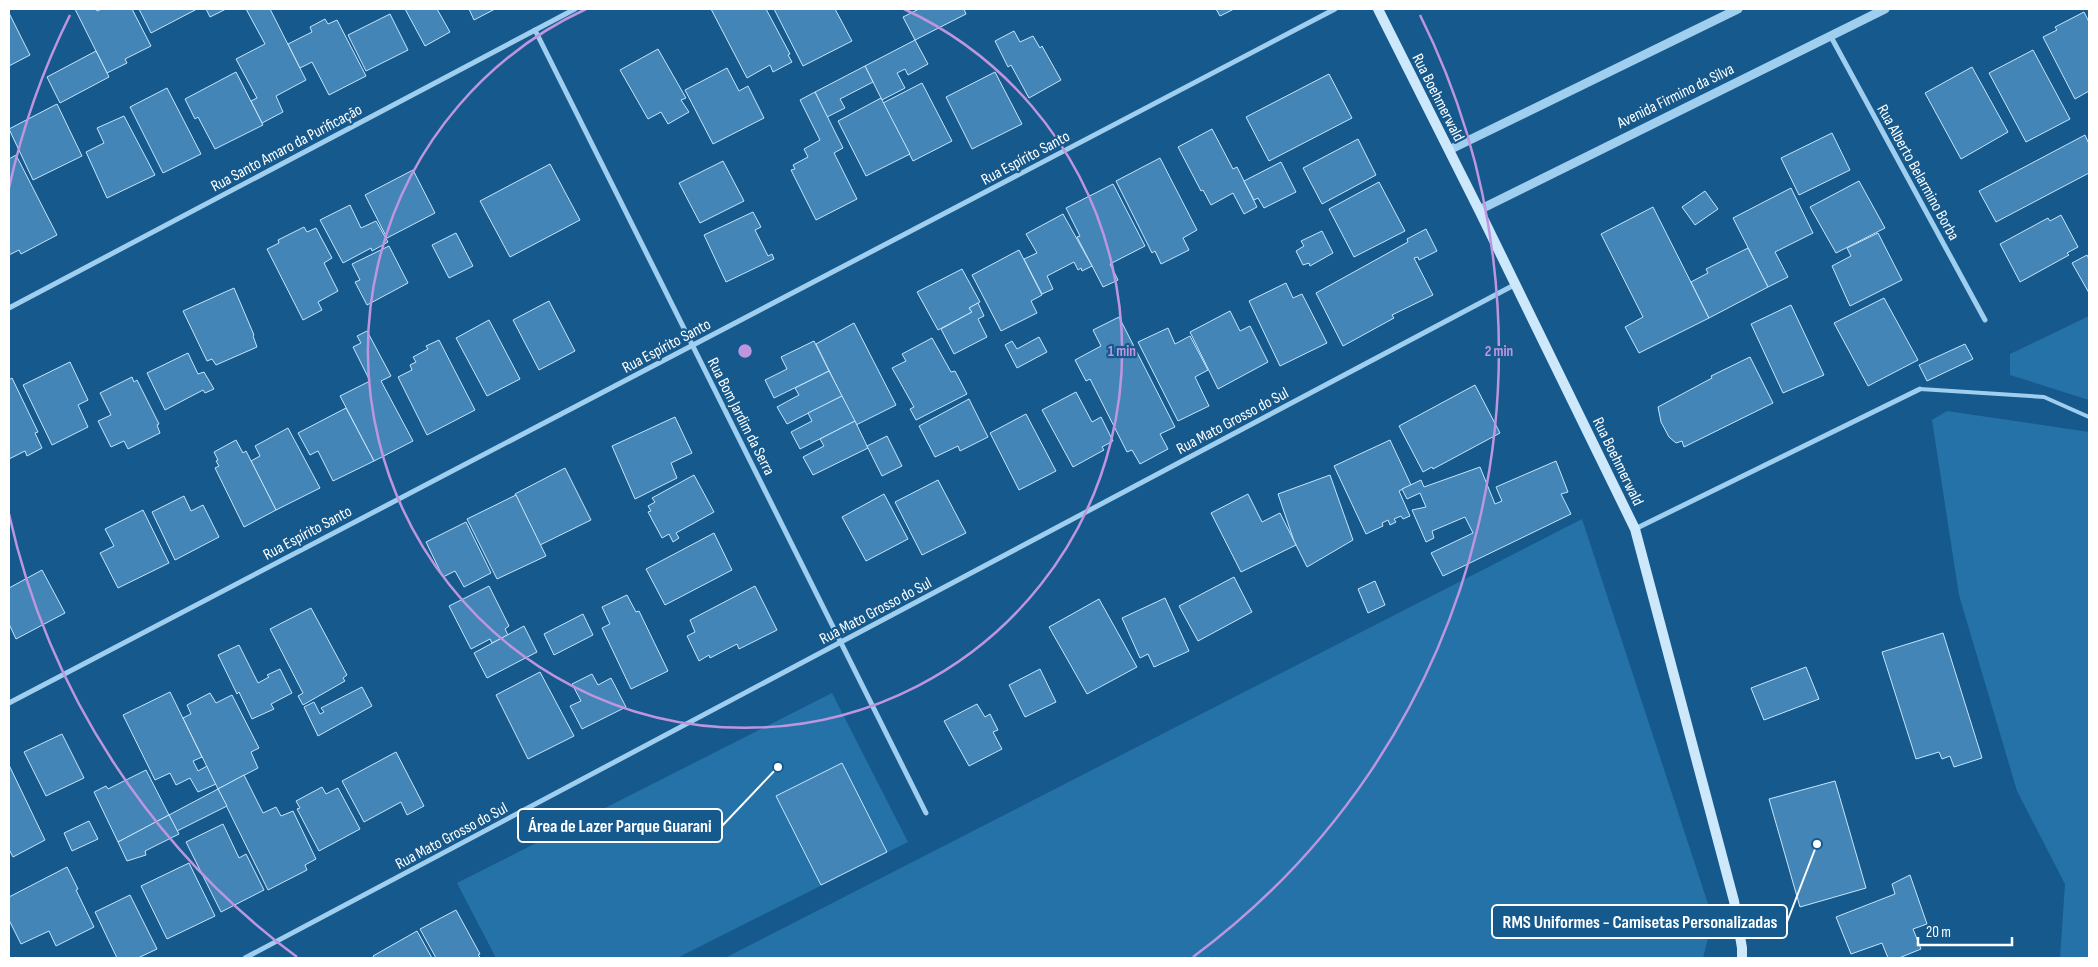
<svg xmlns="http://www.w3.org/2000/svg" width="2098" height="967" font-family="'Sofia Sans Condensed',sans-serif">
<style>
.green{fill:#2572a9}
.building{fill:#4385b7;stroke:#c6e5fb}
.lines{fill:none;stroke-linecap:round;stroke-linejoin:round}
.service{stroke:#9fceef;stroke-width:4}
.minor{stroke:#9fceef;stroke-width:5}
.tertiary{stroke:#9fceef;stroke-width:9}
.secondary{stroke:#cde7fb;stroke-width:10}
.ring{fill:none;stroke:#bd96df;stroke-width:2.5}
.labels{text-anchor:middle;stroke-width:4.5;stroke-linejoin:round;paint-order:stroke}
.street-label{font-size:16px;fill:#fff;stroke:#16598c}
.centre{fill:#bd96df;stroke:#16598c;stroke-width:2.5}
.ring-label{font-size:15px;text-anchor:middle;font-weight:bold;fill:#bd96df;stroke:#16598c;stroke-width:4.5;stroke-linejoin:round;paint-order:stroke}
.leader{fill:none;stroke:#fff;stroke-width:2}
.callout-dot{fill:#fff;stroke:#16598c;stroke-width:2}
.callout{fill:#16598c;stroke:#fff;stroke-width:2}
.callout-label{font-size:18px;text-anchor:middle;font-weight:bold;fill:#fff}
</style>
<rect width="100%" height="100%" fill="#16598c"/>
<g class="green">
<polygon points="2089,316 2089,400 2010,375 2010,354"/>
<polygon points="1947,411 2089,432 2089,958 2060,958 2065,884 2017,791 1959,595 1932,420"/>
<polygon points="1582,519 1713,919 1703,958 725,958"/>
<polygon points="832,693 908,842 677,958 496,958 457,883"/>
</g>
<g class="building">
<polygon points="75,9 96,9 97,11 102,9 132,9 151,46 125,59 127,63 107,73"/>
<polygon points="139,9 197,9 151,33"/>
<polygon points="206,9 226,9 210,17"/>
<polygon points="246,9 270,9 306,80 276,96 283,112 262,123 251,101 257,98 236,59 265,44"/>
<polygon points="405,9 437,9 450,32 425,46"/>
<polygon points="469,9 495,9 474,20"/>
<polygon points="711,9 766,9 790,54 788,55 792,62 773,72 770,65 747,78"/>
<polygon points="774,9 835,9 852,41 803,66"/>
<polygon points="919,9 964,9 966,14 915,40 903,17"/>
<polygon points="1216,9 1234,9 1220,16"/>
<polygon points="2084,12 2089,22 2089,91 2075,99 2043,37 2057,30 2055,27"/>
<polygon points="9,13 30,55 9,66"/>
<polygon points="390,14 408,50 366,71 348,35"/>
<polygon points="325,19 328,24 337,20 366,76 329,95 312,62 300,68 288,44 312,32 310,27"/>
<polygon points="1014,31 1020,42 1033,36 1040,48 1042,46 1061,80 1029,98 1011,65 1008,67 995,41"/>
<polygon points="915,40 928,64 908,75 905,69 897,73 905,88 882,100 865,66"/>
<polygon points="658,49 686,98 681,100 689,112 668,124 661,112 648,119 620,70"/>
<polygon points="2033,50 2070,119 2026,142 1989,73"/>
<polygon points="96,51 109,77 60,103 47,77"/>
<polygon points="865,66 873,82 840,99 845,108 827,117 815,92"/>
<polygon points="1972,67 2008,132 1961,159 1925,93"/>
<polygon points="727,68 739,91 748,86 764,118 713,144 685,90"/>
<polygon points="236,72 263,125 215,149 198,117 195,119 185,99"/>
<polygon points="995,72 1022,124 972,149 946,97"/>
<polygon points="1329,74 1352,118 1269,161 1246,117"/>
<polygon points="922,83 952,141 913,161 883,103"/>
<polygon points="167,88 201,154 163,173 130,107"/>
<polygon points="815,92 843,148 834,153 857,199 816,220 791,170 795,169 793,165 808,157 804,149 820,140 800,100"/>
<polygon points="881,98 910,154 866,176 838,121"/>
<polygon points="57,104 82,156 33,180 9,129"/>
<polygon points="124,116 155,175 107,198 86,152 104,143 97,128"/>
<polygon points="1212,129 1233,169 1237,167 1257,207 1244,214 1233,193 1211,205 1203,190 1201,191 1178,147"/>
<polygon points="1832,133 1850,170 1799,195 1781,158"/>
<polygon points="2085,135 2089,144 2089,173 1996,222 1979,191"/>
<polygon points="1358,139 1376,175 1322,204 1303,168"/>
<polygon points="16,155 57,235 21,254 19,250 9,255 9,159"/>
<polygon points="1160,158 1197,230 1183,238 1189,250 1161,264 1155,251 1152,253 1116,181"/>
<polygon points="723,161 744,201 700,223 679,183"/>
<polygon points="1281,162 1296,192 1264,208 1258,198 1254,200 1244,181"/>
<polygon points="550,164 580,220 510,257 480,201"/>
<polygon points="413,170 435,213 387,238 365,195"/>
<polygon points="1859,181 1885,228 1836,253 1810,207"/>
<polygon points="1379,182 1405,231 1354,257 1329,209"/>
<polygon points="1113,184 1145,246 1110,264 1118,280 1103,287 1077,237 1080,236 1066,208"/>
<polygon points="1791,188 1813,233 1775,252 1788,277 1768,287 1733,218"/>
<polygon points="1705,191 1718,209 1695,225 1682,207"/>
<polygon points="350,205 361,228 376,221 388,242 372,251 371,248 343,263 320,220"/>
<polygon points="1653,207 1709,318 1639,353 1625,327 1643,317 1601,234"/>
<polygon points="753,212 761,227 755,230 768,256 772,254 774,259 726,282 704,235"/>
<polygon points="1063,214 1092,266 1082,271 1081,268 1078,270 1074,262 1047,276 1053,289 1042,294 1024,259 1037,253 1026,234"/>
<polygon points="2061,215 2078,247 2067,253 2069,255 2020,282 2000,244 2048,218 2050,221"/>
<polygon points="304,227 307,232 316,228 332,258 324,263 338,291 318,302 322,310 303,320 267,249 279,243 278,240"/>
<polygon points="1426,229 1437,251 1419,260 1418,257 1414,258 1433,295 1392,315 1394,318 1343,346 1316,293 1408,242 1407,239"/>
<polygon points="1322,231 1333,253 1310,266 1309,263 1303,265 1296,251 1304,246 1301,241"/>
<polygon points="456,233 473,266 449,278 432,245"/>
<polygon points="1878,233 1902,280 1850,306 1832,266 1851,256 1847,248"/>
<polygon points="389,246 408,283 367,305 355,282 360,280 352,264"/>
<polygon points="1748,248 1768,287 1709,318 1691,282 1708,273 1706,269"/>
<polygon points="1019,250 1042,295 1031,301 1037,313 1001,331 972,275"/>
<polygon points="2087,255 2089,259 2089,293 2072,263"/>
<polygon points="962,269 980,302 969,308 972,312 938,330 917,292"/>
<polygon points="1286,283 1293,298 1302,294 1327,343 1280,366 1249,301"/>
<polygon points="234,288 254,335 253,336 257,347 216,365 212,359 207,361 183,311"/>
<polygon points="1884,298 1918,360 1868,386 1834,323"/>
<polygon points="549,301 575,351 539,370 513,320"/>
<polygon points="978,303 984,316 978,319 987,337 954,354 941,329 972,312 969,308"/>
<polygon points="1791,305 1824,375 1783,393 1751,324"/>
<polygon points="1230,311 1240,331 1250,326 1268,362 1218,389 1190,332"/>
<polygon points="1119,317 1175,427 1160,434 1168,449 1140,464 1132,450 1127,452 1090,379 1086,381 1075,360 1101,346 1093,330"/>
<polygon points="489,320 520,379 487,396 456,338"/>
<polygon points="854,323 896,405 856,425 816,344"/>
<polygon points="1168,328 1175,344 1190,336 1208,370 1195,377 1209,406 1178,421 1138,342"/>
<polygon points="367,331 391,376 381,381 413,441 374,461 340,396 370,381 353,347 361,343 357,336"/>
<polygon points="1039,337 1047,352 1017,368 1005,345 1012,341 1017,349"/>
<polygon points="932,338 951,372 955,371 967,394 916,420 910,409 914,407 892,368 906,361 902,354"/>
<polygon points="439,340 475,410 427,435 398,377 412,370 410,365 416,362 413,357 428,349 426,346"/>
<polygon points="814,341 829,371 774,398 765,380 787,369 781,357"/>
<polygon points="1965,344 1973,359 1927,381 1919,365"/>
<polygon points="188,353 198,374 204,372 214,389 205,393 203,390 165,410 147,373"/>
<polygon points="1750,357 1773,403 1684,447 1682,441 1676,443 1669,437 1661,422 1658,407 1712,378 1711,376"/>
<polygon points="70,362 88,400 78,405 88,427 52,445 23,385"/>
<polygon points="829,371 842,396 787,424 777,407 799,395 795,388"/>
<polygon points="132,377 134,382 137,380 159,424 157,425 160,433 128,449 124,441 111,447 98,421 111,415 100,393"/>
<polygon points="12,378 38,432 35,433 42,448 27,456 25,451 9,459 9,380"/>
<polygon points="1475,385 1500,433 1433,469 1432,467 1423,472 1399,426"/>
<polygon points="1076,392 1092,422 1101,417 1113,441 1102,447 1104,450 1073,467 1042,410"/>
<polygon points="842,396 855,421 800,449 791,432 812,421 808,413"/>
<polygon points="969,399 988,437 960,451 958,446 935,457 919,426"/>
<polygon points="346,408 374,461 333,481 318,451 310,455 298,433"/>
<polygon points="1026,414 1056,471 1019,490 990,433"/>
<polygon points="675,417 692,453 671,463 677,478 635,499 612,446"/>
<polygon points="855,421 868,448 813,475 803,457 824,446 820,439"/>
<polygon points="288,428 320,488 276,510 251,461 260,456 255,446"/>
<polygon points="887,436 902,466 882,476 867,446"/>
<polygon points="236,440 243,453 246,451 276,510 244,527 215,468 219,466 216,461 218,460 214,452"/>
<polygon points="1390,440 1411,485 1399,491 1410,516 1403,519 1401,516 1394,519 1396,522 1390,525 1388,520 1382,523 1383,526 1366,534 1334,466"/>
<polygon points="1556,461 1568,492 1561,494 1571,514 1443,576 1431,553 1473,533 1465,517 1432,531 1434,538 1426,542 1412,510 1426,507 1420,493 1407,499 1402,489 1421,480 1424,487 1480,467 1495,504 1502,501 1496,487"/>
<polygon points="565,468 591,520 540,545 515,494"/>
<polygon points="694,475 714,512 676,533 679,538 673,542 669,534 662,538 648,512 651,511 648,506 655,502 652,498"/>
<polygon points="1330,475 1353,540 1307,567 1294,541 1278,494"/>
<polygon points="938,480 966,533 922,555 895,502"/>
<polygon points="884,494 908,539 866,561 842,517"/>
<polygon points="1248,494 1262,522 1280,513 1296,545 1241,572 1211,513"/>
<polygon points="516,495 546,556 497,579 467,519"/>
<polygon points="184,496 191,511 203,505 219,537 175,560 152,512"/>
<polygon points="143,510 169,563 118,588 100,553 114,546 105,529"/>
<polygon points="466,522 491,573 464,587 455,571 443,577 426,542"/>
<polygon points="714,533 732,570 665,605 646,569"/>
<polygon points="42,570 65,613 16,639 9,624 9,588"/>
<polygon points="1234,577 1252,612 1198,641 1179,606"/>
<polygon points="1375,581 1385,605 1368,613 1358,589"/>
<polygon points="489,586 509,626 505,629 508,635 492,643 490,639 471,649 449,606"/>
<polygon points="755,586 777,630 739,649 737,644 710,658 709,655 699,661 687,636 695,632 690,620"/>
<polygon points="627,595 636,612 639,611 668,671 631,689 602,628 610,624 602,607"/>
<polygon points="1165,598 1189,651 1154,667 1148,654 1140,658 1122,618"/>
<polygon points="1099,599 1137,667 1087,694 1049,627"/>
<polygon points="311,608 347,675 343,678 345,681 303,705 298,696 303,693 270,629"/>
<polygon points="583,614 593,635 554,655 544,634"/>
<polygon points="524,626 537,652 487,678 474,653"/>
<polygon points="1943,633 1982,758 1954,767 1950,756 1942,759 1939,752 1916,759 1882,652"/>
<polygon points="239,645 258,683 269,677 267,675 280,669 292,693 271,704 274,709 252,719 239,692 237,694 218,655"/>
<polygon points="1806,667 1819,699 1764,720 1751,688"/>
<polygon points="1040,669 1056,702 1025,717 1009,685"/>
<polygon points="540,672 574,736 528,759 496,695"/>
<polygon points="592,674 598,685 611,678 626,707 582,729 570,706 581,701 572,684"/>
<polygon points="362,687 372,706 318,736 304,707 314,702 320,714 324,712 321,708"/>
<polygon points="170,692 202,757 193,761 198,771 207,766 216,784 198,792 190,778 176,785 170,773 155,780 123,715"/>
<polygon points="210,693 216,703 232,695 259,748 251,752 258,768 218,789 183,718 191,714 187,705"/>
<polygon points="977,704 985,717 990,714 998,730 993,732 1002,749 969,766 944,721"/>
<polygon points="62,734 84,778 46,796 24,752"/>
<polygon points="396,752 424,806 407,815 401,802 364,822 342,781"/>
<polygon points="842,763 887,852 821,885 776,796"/>
<polygon points="9,765 45,840 13,857 9,849"/>
<polygon points="146,770 169,815 118,842 94,792 106,786 108,789"/>
<polygon points="244,775 263,813 276,807 281,816 293,811 316,859 305,865 307,870 268,890 218,789"/>
<polygon points="1835,781 1866,888 1800,907 1769,799"/>
<polygon points="322,787 326,794 338,788 360,829 319,851 297,809 300,808 296,801"/>
<polygon points="218,789 227,806 177,831 169,815"/>
<polygon points="169,815 179,834 145,851 146,855 127,861 118,842"/>
<polygon points="89,821 98,839 72,851 64,833"/>
<polygon points="223,824 239,858 246,854 264,890 221,912 186,842"/>
<polygon points="189,863 215,916 167,939 141,886"/>
<polygon points="67,867 78,889 76,890 94,927 56,946 49,931 21,944 9,920 9,897"/>
<polygon points="1910,875 1927,924 1913,929 1921,949 1899,958 1888,958 1882,943 1851,954 1836,917 1895,894 1892,884"/>
<polygon points="130,895 157,949 138,958 117,958 95,912"/>
<polygon points="456,910 480,954 478,955 481,958 436,958 420,929"/>
<polygon points="417,931 432,958 374,958 373,956"/>
</g>
<g class="lines">
<polyline class="service" points="1920,389 2044,397 2089,417"/>
<g class="minor">
<polyline points="535,30 926,813"/>
<polyline points="1830,35 1985,320"/>
<polyline points="9,308 575,9"/>
<polyline points="1635,529 1920,389"/>
<polyline points="9,703 1335,9"/>
<polyline points="245,958 1516,284"/>
</g>
<g class="tertiary">
<polyline points="1449,150 1738,9"/>
<polyline points="1479,210 1885,9"/>
</g>
<polyline class="secondary" points="1378,9 1479,210 1635,529 1734,901 1742,948 1742,958"/>
</g>
<g class="ring">
<path d="M904 9A377 377 0 1 1 586 9"/>
<path d="M297 957A754 754 0 0 1 9 514M9 188A754 754 0 0 1 70 15M1420 15A754 754 0 0 1 1193 957"/>
</g>
<g class="labels">
<g class="street-label">
<text transform="translate(1675 95) rotate(-26)" y="6">Avenida Firmino da Silva</text>
<text transform="translate(1439 97) rotate(63)" y="6">Rua Boehmerwald</text>
<text transform="translate(286 147) rotate(-28)" y="6">Rua Santo Amaro da Purificação</text>
<text transform="translate(1025 157) rotate(-28)" y="6">Rua Espírito Santo</text>
<text transform="translate(1919 172) rotate(61)" y="6">Rua Alberto Belarmino Borba</text>
<text transform="translate(666 345) rotate(-28)" y="6">Rua Espírito Santo</text>
<text transform="translate(742 416) rotate(63)" y="6">Rua Bom Jardim da Serra</text>
<text transform="translate(1232 420) rotate(-28)" y="6">Rua Mato Grosso do Sul</text>
<text transform="translate(1619 461) rotate(64)" y="6">Rua Boehmerwald</text>
<text transform="translate(307 532) rotate(-28)" y="6">Rua Espírito Santo</text>
<text transform="translate(875 610) rotate(-28)" y="6">Rua Mato Grosso do Sul</text>
<text transform="translate(451 835) rotate(-28)" y="6">Rua Mato Grosso do Sul</text>
</g>
</g>
<circle cx="745" cy="351" r="8" class="centre"/>
<g class="ring-label">
<text x="1122" y="356">1 min</text>
<text x="1499" y="356">2 min</text>
</g>
<path class="leader" d="M778 767L722 826M1817 844L1787 922"/>
<g class="callout-dot">
<circle cx="778" cy="767" r="5"/>
<circle cx="1817" cy="844" r="5"/>
</g>
<g class="callout">
<rect x="518" y="809" width="204" height="33" rx="5"/>
<rect x="1492" y="905" width="295" height="33" rx="5"/>
</g>
<g class="callout-label">
<text x="620" y="832">Área de Lazer Parque Guarani</text>
<text x="1640" y="928">RMS Uniformes - Camisetas Personalizadas</text>
</g>
<rect width="2098" height="967" fill="none" stroke="#ffffff" stroke-width="20"/>
<path d="M1918 937v8h94v-8" fill="none" stroke="#ffffff" stroke-width="2.5"/>
<text x="1926" y="937" font-size="15" fill="#ffffff" stroke="#16598c" stroke-width="4" paint-order="stroke">20 m</text>
</svg>
